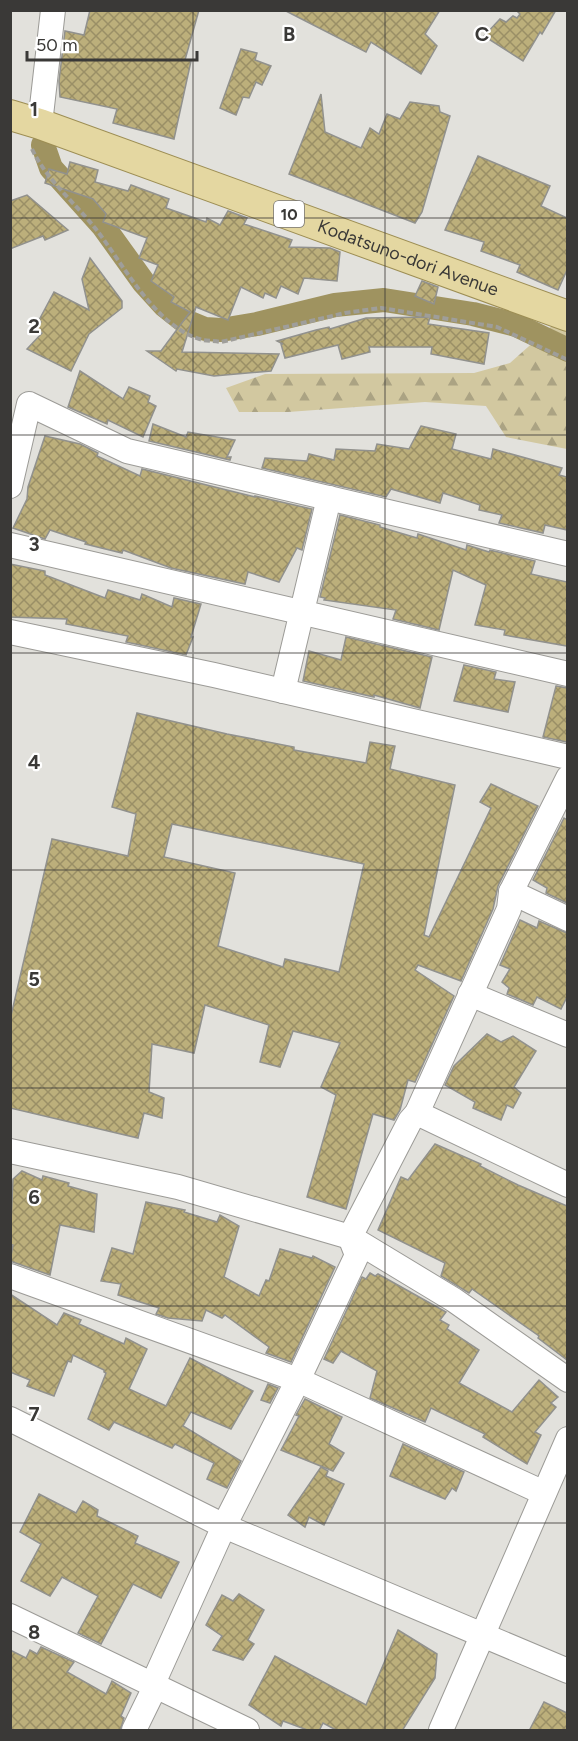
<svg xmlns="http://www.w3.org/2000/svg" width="578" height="1741" font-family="Figtree,sans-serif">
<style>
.forest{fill:url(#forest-firs)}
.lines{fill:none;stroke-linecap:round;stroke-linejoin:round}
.canal{stroke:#9f9360;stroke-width:24}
.building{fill:url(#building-cross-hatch);stroke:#91918d;stroke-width:1.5;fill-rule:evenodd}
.minor-casing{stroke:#9c9b97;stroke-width:26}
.major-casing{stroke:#9d8e54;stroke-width:32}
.path{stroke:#9f9e9a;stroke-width:4;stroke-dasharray:6 3;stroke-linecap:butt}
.minor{stroke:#fff;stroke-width:24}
.major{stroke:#e4d7a1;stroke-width:30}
.grid{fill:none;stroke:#3a3937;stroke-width:1.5;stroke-opacity:0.55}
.labels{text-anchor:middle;stroke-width:4.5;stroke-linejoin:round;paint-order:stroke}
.shield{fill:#fff;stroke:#757473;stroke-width:1.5}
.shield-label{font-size:16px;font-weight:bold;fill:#3a3937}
.street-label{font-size:18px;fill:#3a3937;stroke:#fff}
.grid-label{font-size:20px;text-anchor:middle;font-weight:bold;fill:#3a3937;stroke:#fff;stroke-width:4.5;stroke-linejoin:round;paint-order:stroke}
</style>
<defs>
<pattern id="forest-firs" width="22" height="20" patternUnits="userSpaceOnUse" patternTransform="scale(1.5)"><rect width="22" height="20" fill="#d2c8a0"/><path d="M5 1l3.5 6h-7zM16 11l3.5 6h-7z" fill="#aba383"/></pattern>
<pattern id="building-cross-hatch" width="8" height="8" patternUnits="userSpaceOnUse" patternTransform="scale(1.5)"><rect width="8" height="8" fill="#bcaf7b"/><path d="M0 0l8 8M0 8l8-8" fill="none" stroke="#9a8f66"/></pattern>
</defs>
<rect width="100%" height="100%" fill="#e2e1dc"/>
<polygon class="forest" points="555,323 567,328 567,449 506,437 486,406 425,402 288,412 239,412 226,388 265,374 474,373 510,363"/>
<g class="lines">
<polyline class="canal" points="43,145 51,168 103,226 144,283 164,305 183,320 205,329 221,330 257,324 335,305 384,300 473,314 516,325 568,350"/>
</g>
<g class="building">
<polygon points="90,10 199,10 185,60 191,61 174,139 113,123 117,109 60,97 59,81 65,31 84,35"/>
<polygon points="284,10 440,10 425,34 437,46 421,74 371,42 366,52"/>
<polygon points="516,10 556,10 542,34 540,32 523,61 484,36 500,19 506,22 513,16 517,18 520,14"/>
<polygon points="241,49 257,53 255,60 271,66 262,85 256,82 249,98 243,97 236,115 220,108"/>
<polygon points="321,94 325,132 361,148 370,128 379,134 387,114 400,119 410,102 439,106 440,112 450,116 422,212 415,223 289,174"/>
<polygon points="478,156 550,186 541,206 567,218 567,270 558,290 517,272 520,265 481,251 484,242 445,230"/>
<polygon points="70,162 98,170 95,182 128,191 131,185 169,199 166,208 206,222 207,218 220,225 228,211 247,218 244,224 292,240 289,247 330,248 340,252 337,281 304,278 298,294 281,286 276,298 265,293 263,298 241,287 228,320 196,307 182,352 279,354 271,371 214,376 177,369 176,371 147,351 161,351 190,312 171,302 174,297 151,281 158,265 139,258 147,238 103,222 106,214 93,199 45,183 49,169 67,174"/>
<polygon points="27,195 68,230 45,240 43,236 10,249 10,201"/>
<polygon points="90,258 122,301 122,308 89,334 71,371 27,349 42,333 37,329 41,322 39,320 54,292 89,310 82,279"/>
<polygon points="422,281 438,287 434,304 415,296"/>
<polygon points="430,317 428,324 489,333 484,364 431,354 432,347 369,347 370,352 342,359 338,345 285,358 281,344 283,344 277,341 316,330 329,327 330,329 366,318"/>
<polygon points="80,371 123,399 129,387 150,396 148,402 156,406 143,437 108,420 107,424 68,407"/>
<polygon points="153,424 186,437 188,432 235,440 227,457 231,457 230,460 149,441"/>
<polygon points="421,426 456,434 452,449 491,459 493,449 562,468 559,475 567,477 567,530 545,525 543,533 499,523 502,515 479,510 480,505 443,493 440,503 391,489 386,497 262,468 265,458 307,461 309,454 334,460 336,449 375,451 377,444 409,449"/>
<polygon points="45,436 80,444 98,453 97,456 140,476 142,469 255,497 255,496 312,509 302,550 297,548 279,582 248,572 245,584 171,568 123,550 122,553 85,544 86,542 50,530 45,539 13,528 27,499 28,487"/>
<polygon points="340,515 380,525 380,527 417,538 418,534 466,550 467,545 489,552 490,550 535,561 531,574 567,582 567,646 504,635 505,630 475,625 486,585 453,570 439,630 393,619 396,610 324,600 325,598 320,597"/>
<polygon points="10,564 45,571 45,575 105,598 108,590 140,600 142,594 172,607 174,598 201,604 191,637 193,637 186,655 126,642 128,636 66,624 67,619 10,617"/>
<polygon points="346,637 432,657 420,708 374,695 374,697 303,681 309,651 341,660"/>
<polygon points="464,665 496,672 494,679 515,682 508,712 454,701"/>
<polygon points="556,686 567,688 567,742 543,737"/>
<path d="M137,713L227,734L294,747V750L366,763L370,742L395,746L390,769L455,785L424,935L429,937L491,808L480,802L491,784L538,806L498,886L493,909L461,981L418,965L415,970L454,996L415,1082L408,1080L400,1110L394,1120L373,1114L346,1209L307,1197L336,1095L321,1087L340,1043L293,1031L280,1067L260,1062L269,1025L205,1005L194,1053L152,1044L149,1092L164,1098L162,1118L144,1113L138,1138L10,1108V1020L52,839L128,856L136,814L112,807ZM172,824L364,864L339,972L285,959L283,967L218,946L235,873L164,857Z"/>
<polygon points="564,818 567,820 567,903 546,893 547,888 533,880"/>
<polygon points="520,920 537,928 539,921 567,933 567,997 561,1009 537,997 533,1005 507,994 509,988 502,982 510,969 500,965"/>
<polygon points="487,1034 501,1042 513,1036 536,1051 514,1087 521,1093 513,1108 507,1105 501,1120 473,1108 475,1102 445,1085 454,1066"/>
<polygon points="435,1144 481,1164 480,1166 518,1185 567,1206 567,1360 538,1338 539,1336 472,1289 469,1293 441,1276 445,1263 378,1230 401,1177 408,1180"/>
<polygon points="22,1171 42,1180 43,1176 69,1183 68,1186 97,1194 94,1232 60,1225 50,1275 10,1261 13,1245 10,1244 13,1179"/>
<polygon points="146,1202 185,1210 184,1212 217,1222 220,1215 239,1226 224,1277 259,1296 266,1280 269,1281 280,1249 312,1258 313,1256 335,1267 291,1362 266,1353 269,1347 225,1315 222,1318 206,1310 202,1321 168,1318 156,1314 159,1308 118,1295 121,1284 101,1281 112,1248 133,1254"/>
<polygon points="370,1273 375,1276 378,1274 446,1312 440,1320 449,1325 447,1329 479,1350 459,1383 512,1412 539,1380 558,1397 551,1403 556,1407 535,1432 541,1435 527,1464 483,1437 485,1434 431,1408 425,1422 370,1398 377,1371 341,1351 333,1363 324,1359 362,1277 366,1279"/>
<polygon points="10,1294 57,1325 64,1313 81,1320 79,1324 124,1344 126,1338 147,1349 129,1389 166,1406 190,1358 253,1391 231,1429 191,1412 183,1426 241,1461 227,1488 207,1479 214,1463 175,1444 172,1448 114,1422 109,1430 88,1419 106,1373 104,1372 104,1370 73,1355 71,1362 68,1361 54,1396 27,1386 30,1380 10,1372"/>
<polygon points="268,1384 278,1388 270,1403 261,1400"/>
<polygon points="305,1399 342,1417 329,1444 344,1453 333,1471 281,1450 299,1416 296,1415"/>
<polygon points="403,1444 464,1472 456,1491 452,1488 445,1499 390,1476"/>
<polygon points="321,1467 328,1471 326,1476 344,1484 324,1525 309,1517 305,1527 288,1515"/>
<polygon points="39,1494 76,1513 83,1501 98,1510 97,1516 138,1536 135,1543 179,1562 161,1598 133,1584 101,1644 78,1633 98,1596 62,1577 50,1596 21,1581 41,1544 20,1532"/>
<polygon points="239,1594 264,1610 248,1640 254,1644 243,1660 213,1650 222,1636 206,1625 222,1595 233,1601"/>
<polygon points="398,1630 437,1654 435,1678 402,1731 338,1731 323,1723 319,1731 310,1731 283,1721 281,1726 249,1705 275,1656 366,1705"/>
<polygon points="41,1647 74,1662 67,1672 106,1694 112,1681 131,1693 121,1716 124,1718 120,1731 10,1731 10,1650 26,1658 30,1650 37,1654"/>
<polygon points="544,1702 567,1713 567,1731 529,1731"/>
</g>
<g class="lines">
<g class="minor-casing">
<g id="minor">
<polyline points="40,124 53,10"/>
<polyline points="10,486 29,404 127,451 568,554"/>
<polyline points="10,545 568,674"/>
<polyline points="10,632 214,675 568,757"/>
<polyline points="283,691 329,498"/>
<polyline points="511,892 568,778"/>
<polyline points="470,994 568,1035"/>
<polyline points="417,1113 568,1185"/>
<polyline points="10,1151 178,1187 350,1237 454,1300 568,1380"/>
<polyline points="10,1276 298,1380 544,1493"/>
<polyline points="10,1419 224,1526 568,1671"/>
<polyline points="10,1616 247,1730"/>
<polyline points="134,1730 155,1687 155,1679 224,1526 298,1380 357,1255 350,1237 410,1121 417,1113 509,909 511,892 568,919"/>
<polyline points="441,1730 568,1439"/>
</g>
</g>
<g class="major-casing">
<g id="major">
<path id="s1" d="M10,115L40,124L568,316"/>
</g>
</g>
<path class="path" d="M32,149C46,179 74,202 95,228C123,263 155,328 203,340C209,341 215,341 221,342L345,313L381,308L497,327L568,360"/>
<use href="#minor" class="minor"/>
<use href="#major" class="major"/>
</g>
<path class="grid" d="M193,10V1730M385,10V1730M10,218H568M10,435H568M10,653H568M10,870H568M10,1088H568M10,1306H568M10,1523H568"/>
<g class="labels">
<rect class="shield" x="274" y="201" width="30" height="26" rx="4.5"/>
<g class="shield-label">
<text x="289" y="220">10</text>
</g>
<g class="street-label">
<text dy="6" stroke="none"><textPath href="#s1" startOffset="423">Kodatsuno-dori Avenue</textPath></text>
</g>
</g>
<g class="grid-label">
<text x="289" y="41">B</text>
<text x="482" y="41">C</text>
<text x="34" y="116">1</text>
<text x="34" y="333">2</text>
<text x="34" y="551">3</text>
<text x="34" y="769">4</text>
<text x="34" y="986">5</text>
<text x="34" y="1204">6</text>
<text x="34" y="1421">7</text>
<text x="34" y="1639">8</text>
</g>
<rect width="578" height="1741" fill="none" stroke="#3a3937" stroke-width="24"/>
<path d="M27 51v9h170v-9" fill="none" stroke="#3a3937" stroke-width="3"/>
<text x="36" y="51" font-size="18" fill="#3a3937" stroke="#ffffff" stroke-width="4.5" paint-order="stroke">50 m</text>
</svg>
